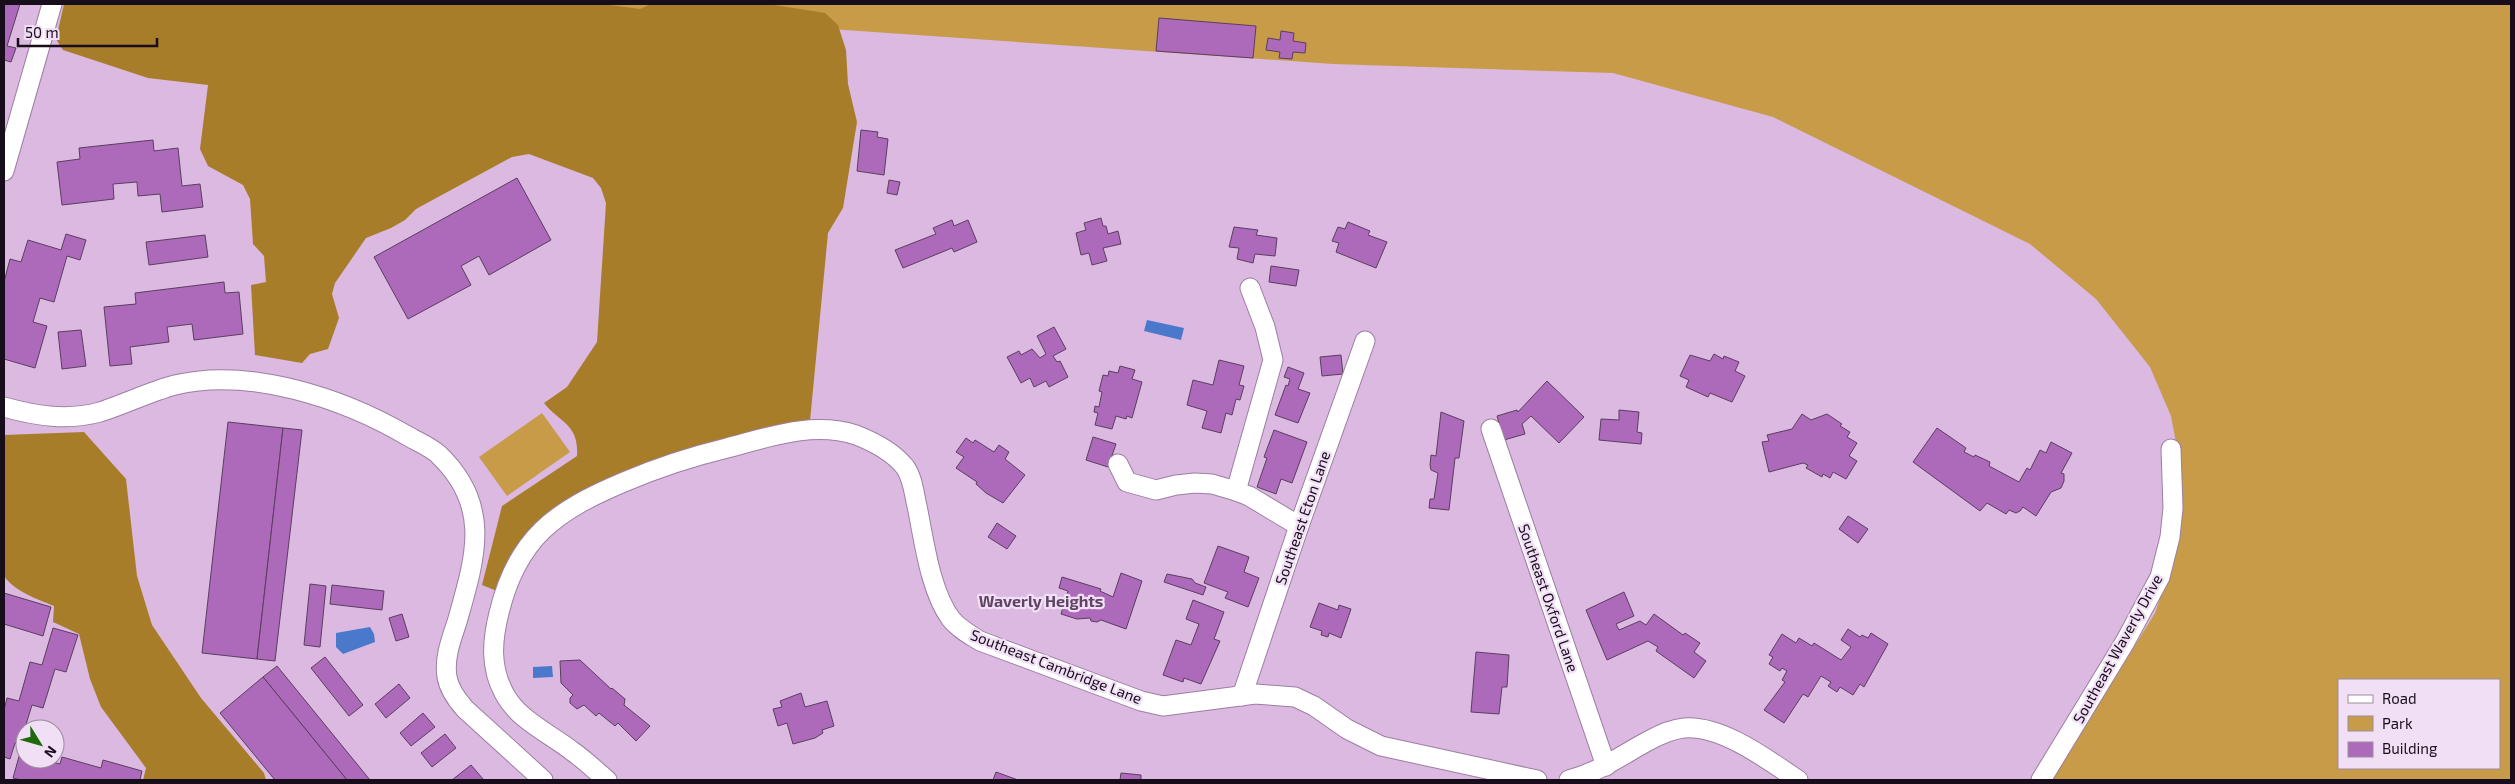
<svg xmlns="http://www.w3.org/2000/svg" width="2515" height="784" font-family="'Exo 2',sans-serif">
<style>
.green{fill:#c79b48;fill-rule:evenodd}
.forest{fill:#a77d2a}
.water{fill:#4a79cb}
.building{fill:#ae6aba;stroke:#5a3e5f}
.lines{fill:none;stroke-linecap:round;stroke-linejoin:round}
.minor-casing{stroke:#9d7ea3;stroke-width:21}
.minor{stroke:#fff;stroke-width:19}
.labels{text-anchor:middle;stroke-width:4.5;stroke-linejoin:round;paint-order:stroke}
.street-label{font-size:15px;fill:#180d1b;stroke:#f1e0f5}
.neighbourhood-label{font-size:16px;font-weight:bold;fill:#604365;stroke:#f1e0f5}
</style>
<rect width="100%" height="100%" fill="#dbb9e1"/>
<g class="green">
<path d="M471,4H2511V780H2052L2155,613L2174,559L2181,527L2180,464L2171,416L2150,367L2096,299L2030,244L1773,117L1613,73L1333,64ZM2339,680H2499V768H2339Z"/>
<polygon points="542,413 570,452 507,496 479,457"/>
</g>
<g class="forest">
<path d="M64,4H602L640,9L651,4H768L825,13L838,25L846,50L848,84L857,122L843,208L828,233L810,421L741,434L668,457L543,518L523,538L509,560L497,591L482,585L502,506L577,456C579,424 561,424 544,403L567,387L597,342L606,203L601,188L593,178L529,154L512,157L416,209L405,220L391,228L366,238L335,283L332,294L339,318L328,349L310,354L302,363L255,355L251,285L266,282L264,256L253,244L250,199L243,185L208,166L200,149L208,85L148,78L63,50L56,39Z"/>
<path d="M84,432L126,479L137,576L152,625L201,698L264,773L266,780H143L146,768L101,707L90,679L79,634L53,622L54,606C37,599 14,591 4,576V435Z"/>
</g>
<g class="water">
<polygon points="1147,320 1184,328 1181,340 1144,331"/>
<polygon points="370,627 374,634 375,642 343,654 336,647 336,633"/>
<polygon points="552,666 553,677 533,678 533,667"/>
</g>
<g class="building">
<polygon points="4,4 20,4 7,46 16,48 11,62 4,60"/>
<polygon points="1159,18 1256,26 1253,58 1156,51"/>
<polygon points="1281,31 1294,33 1293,41 1306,43 1305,53 1293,52 1292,59 1279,58 1280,52 1266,50 1268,38 1280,40"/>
<polygon points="861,130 878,132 877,137 888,139 884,175 857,171"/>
<polygon points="153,140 154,151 178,148 182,186 200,184 203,207 162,212 160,194 138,196 137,182 113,184 114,199 62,205 57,162 80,159 79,148"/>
<polygon points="517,178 551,240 489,275 479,256 461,266 471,285 408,319 374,257"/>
<polygon points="889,180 900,182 897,195 887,193"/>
<polygon points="1101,218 1103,226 1106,226 1108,234 1118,231 1121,244 1103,248 1107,261 1092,265 1089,253 1081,255 1076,233 1086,230 1084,223"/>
<polygon points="952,220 954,226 968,220 977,242 954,252 952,248 903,268 895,250 936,234 933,228"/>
<polygon points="1348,222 1370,231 1368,235 1387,242 1376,268 1336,252 1339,243 1332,241 1338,227 1345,229"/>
<polygon points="1234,227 1258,230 1256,235 1277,238 1275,256 1255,254 1253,263 1237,259 1239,248 1229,247"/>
<polygon points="66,234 86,240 80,260 67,256 54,302 40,298 33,322 47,326 35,368 4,359 4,282 10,259 21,262 28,240 61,250"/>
<polygon points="205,235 208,257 149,265 146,242"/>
<polygon points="1271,266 1299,270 1296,286 1269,282"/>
<polygon points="224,282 225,293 239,292 243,334 194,340 192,324 167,327 169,342 130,347 132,364 110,366 104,307 136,304 135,293"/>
<polygon points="1054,327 1066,349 1053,356 1057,362 1060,361 1068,377 1049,387 1046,381 1034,387 1030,378 1021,383 1007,357 1019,351 1021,355 1032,349 1040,358 1046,354 1037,336"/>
<polygon points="81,330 86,366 62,369 58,332"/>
<polygon points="1714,354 1723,359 1724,356 1739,362 1735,371 1745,376 1732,402 1710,393 1708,397 1686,387 1689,380 1680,376 1690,355 1710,361"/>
<polygon points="1341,355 1343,374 1322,376 1320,357"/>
<polygon points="1219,360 1244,366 1239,385 1244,386 1240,400 1236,399 1232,415 1226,413 1221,433 1202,428 1207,411 1187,405 1193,380 1213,385"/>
<polygon points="1120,366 1135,370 1132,379 1142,382 1132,418 1127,416 1126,419 1116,416 1112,429 1095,425 1098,413 1094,412 1095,406 1099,407 1102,392 1099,391 1103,375 1108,376 1109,371 1118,373"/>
<polygon points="1288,367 1304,373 1298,389 1310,393 1298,423 1275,415 1286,385 1288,386 1290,379 1284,377"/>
<polygon points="1547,381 1584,417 1559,443 1531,416 1522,424 1525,434 1504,440 1497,416 1517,410 1518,412"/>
<polygon points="1619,410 1639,412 1637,432 1642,433 1641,444 1599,440 1601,419 1619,420"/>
<polygon points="1441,412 1464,421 1459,458 1455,458 1449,510 1429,508 1430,499 1434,499 1438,473 1431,470 1430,465 1431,455 1436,456"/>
<polygon points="1802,414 1811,420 1827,414 1842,424 1840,426 1850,432 1847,437 1857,443 1849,456 1857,461 1846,479 1833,472 1830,478 1823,474 1822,477 1806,468 1808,465 1803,463 1769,472 1762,442 1769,441 1767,435 1792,429"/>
<polygon points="228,422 283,428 257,659 202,653"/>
<polygon points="283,428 302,430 275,661 257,659"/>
<polygon points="1937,428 1966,448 1964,452 1974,457 1975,455 1990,462 1989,466 2019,482 2027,468 2030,470 2040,450 2046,453 2051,442 2072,453 2061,473 2064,474 2064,481 2061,488 2051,492 2036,516 2023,507 2020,511 2016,513 2009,510 2006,514 1987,503 1980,511 1913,462"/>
<polygon points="1274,430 1307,442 1292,483 1281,479 1276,494 1257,487 1267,458 1264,457"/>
<polygon points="1093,437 1116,444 1108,467 1086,460"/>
<polygon points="966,438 973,443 975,440 994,452 999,445 1009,452 1005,459 1025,475 1003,503 986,493 976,484 977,482 956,468 964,457 956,452"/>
<polygon points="1848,516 1868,529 1858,543 1839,529"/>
<polygon points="997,523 1016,536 1007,549 988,537"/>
<polygon points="1218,546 1249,557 1244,572 1259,578 1248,607 1225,598 1228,592 1204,583"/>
<polygon points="1121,573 1142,581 1126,629 1101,620 1097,622 1091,621 1090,618 1077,619 1061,614 1068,591 1059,588 1062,577 1101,589 1100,591 1113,597"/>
<polygon points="1167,574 1192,579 1195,583 1206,587 1203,595 1164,582"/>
<polygon points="310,584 326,586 320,647 304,645"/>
<polygon points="332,585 384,591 382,610 330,604"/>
<polygon points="1624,592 1634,616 1616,624 1619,630 1640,621 1646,625 1654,614 1683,635 1685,633 1700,643 1694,652 1706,661 1694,678 1656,651 1658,647 1648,641 1607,660 1586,610"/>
<polygon points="4,593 51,607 43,636 4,624"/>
<polygon points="1193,600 1224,612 1214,639 1220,641 1201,684 1184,678 1183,682 1163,675 1176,640 1191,645 1199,624 1186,619"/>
<polygon points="1319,603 1338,610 1339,605 1351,609 1341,638 1329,633 1328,637 1321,635 1322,631 1310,627"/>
<polygon points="402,614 409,637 396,641 389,618"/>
<polygon points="53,628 78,635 66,672 55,669 43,708 32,705 20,744 15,743 10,759 4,757 4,710 7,698 19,701 30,662 42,665"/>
<polygon points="1848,629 1860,637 1862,635 1868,638 1871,633 1888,644 1864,687 1860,684 1853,695 1840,687 1837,692 1828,686 1831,682 1821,676 1808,697 1803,694 1784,723 1764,710 1785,682 1782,680 1787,671 1782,668 1780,671 1769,664 1773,657 1769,655 1782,634 1796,643 1799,638 1812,646 1814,643 1841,660 1851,647 1841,640"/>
<polygon points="1476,652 1509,655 1507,687 1502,687 1499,714 1471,712"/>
<polygon points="325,657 363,705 349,716 311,668"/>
<polygon points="580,660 611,689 612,688 625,699 624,705 650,726 636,741 618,723 615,726 599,713 596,716 584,705 577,709 570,703 570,698 573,695 561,683 560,661"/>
<polygon points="277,666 370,780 347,780 263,677"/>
<polygon points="263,677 347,780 275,780 220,713"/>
<polygon points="399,684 410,698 386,718 375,704"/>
<polygon points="801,693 805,707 827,701 834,726 822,730 823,733 815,738 793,744 787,723 778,726 773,709 782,707 780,701"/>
<polygon points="423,713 435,727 411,746 400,733"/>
<polygon points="445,734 456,748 432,767 421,753"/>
<polygon points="20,753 25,754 25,759 41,759 60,764 62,757 101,768 103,760 142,771 140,780 21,780 13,778"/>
<polygon points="471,765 483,779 481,780 452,780"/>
<polygon points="996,772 1018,780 993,780"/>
<polygon points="1121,773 1141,775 1141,780 1120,780"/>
</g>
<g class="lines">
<g class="minor-casing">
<g id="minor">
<polyline points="4,171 52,4"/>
<polyline points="1250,288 1265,327 1273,360 1236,491 1249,496 1299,526"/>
<path d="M4,407C36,416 68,421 100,412C125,404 149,392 175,385C249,367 342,398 406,435C416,441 429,446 438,454C493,506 475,558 457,622C451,640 444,658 447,677C449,689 457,700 465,709L543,780"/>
<polyline points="1491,429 1606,766"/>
<polyline points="1118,464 1127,482 1156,490 1176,485 1195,483 1212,484 1236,491"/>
<polyline points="1242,696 1299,526 1365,341"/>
<path d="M607,780C596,771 585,760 572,751C549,733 518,720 504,693C490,667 492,641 499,613C517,538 555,511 624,482C659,467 690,457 727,448C769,437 813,421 856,435C874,442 893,452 905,467C913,478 914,494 917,506C924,540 930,591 951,619C959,629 969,634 980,641L1141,701L1163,706L1255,694L1295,697L1314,706L1347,729L1381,746L1537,780"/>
<path d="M1569,780C1599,772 1622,755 1648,741C1659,735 1672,729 1684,728C1722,725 1768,760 1798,780"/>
<polyline points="2041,780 2125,642 2160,577 2170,537 2173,508 2171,449"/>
</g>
</g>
<use href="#minor" class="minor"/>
</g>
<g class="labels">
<g class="street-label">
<text transform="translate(1303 518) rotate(-71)" y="5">Southeast Eton Lane</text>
<text transform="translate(1548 598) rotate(71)" y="5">Southeast Oxford Lane</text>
<text transform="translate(2118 649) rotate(-61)" y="5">Southeast Waverly Drive</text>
<text transform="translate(1056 667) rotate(21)" y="5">Southeast Cambridge Lane</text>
</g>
<g class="neighbourhood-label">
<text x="1041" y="607">Waverly Heights</text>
</g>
</g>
<rect width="2515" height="784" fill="none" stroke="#180d1b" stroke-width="10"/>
<rect x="2338" y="679" width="162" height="90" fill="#f1e0f5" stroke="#9a8c9e"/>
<rect x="2348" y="695" width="25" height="8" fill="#ffffff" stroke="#9a8c9e"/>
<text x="2382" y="704" font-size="15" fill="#180d1b">Road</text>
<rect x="2348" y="716" width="25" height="15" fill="#c79b48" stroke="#9a8c9e"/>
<text x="2382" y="729" font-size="15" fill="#180d1b">Park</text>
<rect x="2348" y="742" width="25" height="15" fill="#ae6aba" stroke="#9a8c9e"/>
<text x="2382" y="754" font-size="15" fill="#180d1b">Building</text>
<g transform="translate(40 744) rotate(127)"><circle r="24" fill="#f1e0f5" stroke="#9a8c9e"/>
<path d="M0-4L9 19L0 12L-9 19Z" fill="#1c6a0c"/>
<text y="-8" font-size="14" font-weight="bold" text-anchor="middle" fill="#180d1b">N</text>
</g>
<path d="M18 38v8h139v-8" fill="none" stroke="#180d1b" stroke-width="2.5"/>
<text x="25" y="38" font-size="15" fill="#180d1b" stroke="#f1e0f5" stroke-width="4" paint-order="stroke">50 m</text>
</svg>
